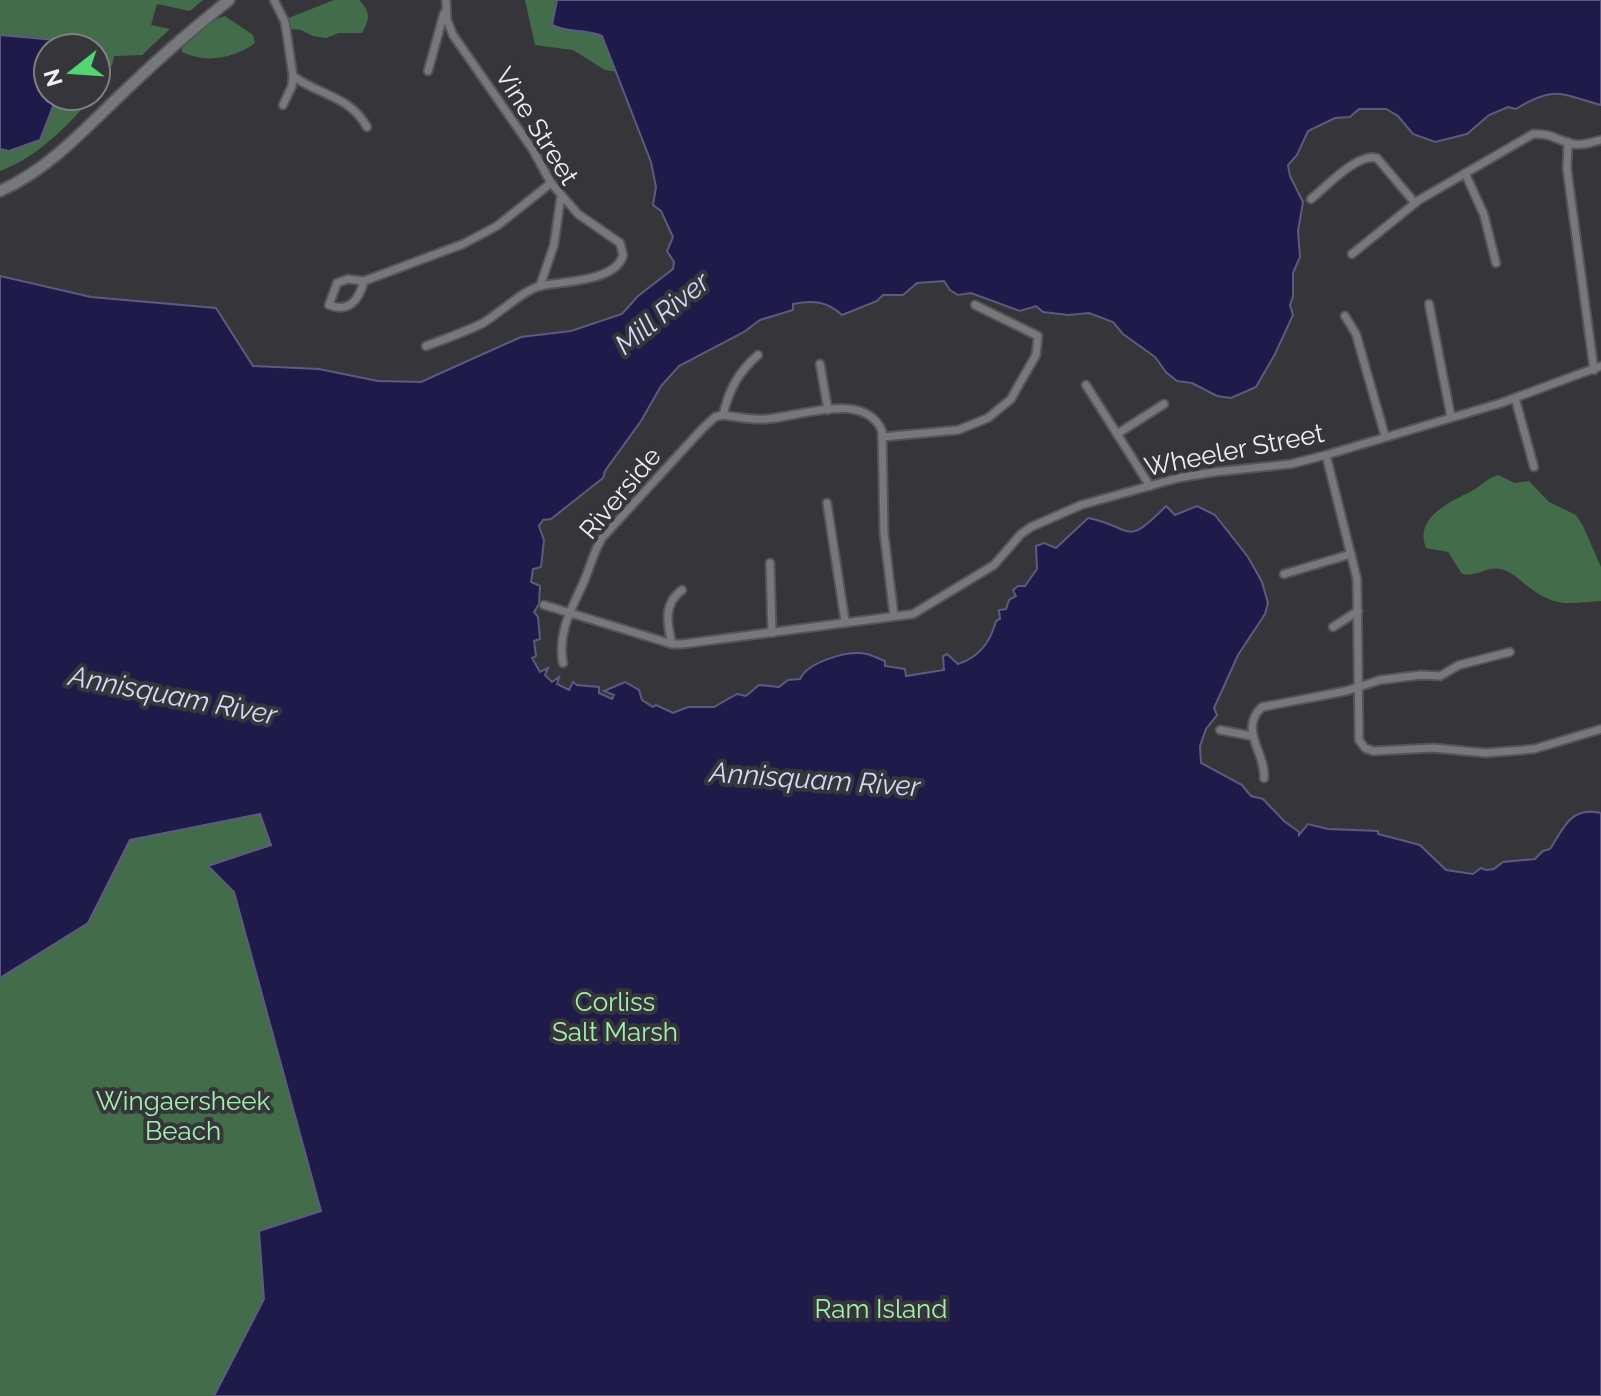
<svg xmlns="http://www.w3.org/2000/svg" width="1601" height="1396" font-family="Raleway,sans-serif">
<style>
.green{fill:#436c4a}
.water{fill:#1e1b4b;stroke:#5d5b7d;stroke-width:2}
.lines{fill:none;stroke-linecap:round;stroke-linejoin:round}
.minor-casing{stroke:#545557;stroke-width:11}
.secondary-casing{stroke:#545557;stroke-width:14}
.minor{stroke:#77787c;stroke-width:7}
.secondary{stroke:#77787c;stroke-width:10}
.labels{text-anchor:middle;stroke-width:8;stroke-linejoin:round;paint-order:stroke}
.street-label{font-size:26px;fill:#f0f0f2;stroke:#36363a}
.park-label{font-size:26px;fill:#a2f0af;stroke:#36363a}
.water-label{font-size:28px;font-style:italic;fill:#d5d8fa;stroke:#36363a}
</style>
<rect width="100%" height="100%" fill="#36363a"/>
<g class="green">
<path d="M0,0H203L190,11L157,4L151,25L170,29L142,55L114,56L112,66H105L96,84V48H48V96H93C69,125 36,158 0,171Z"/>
<path d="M334,0H359C371,13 370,18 362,33H339L326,38L313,36L301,30L280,28L281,21Z"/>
<polygon points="525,0 557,0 554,4 577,31 590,30 605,37 618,72 605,70 573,50 535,45"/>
<path d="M225,16L253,35L255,43C235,58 206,64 182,52V45C194,34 209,20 225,16Z"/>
<path d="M1498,475L1515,483L1529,481L1549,502L1576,515L1583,526L1601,567V601C1570,603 1556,608 1530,588C1522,582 1513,573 1504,570C1486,564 1481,577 1462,574L1448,552L1426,548C1414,518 1448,503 1470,492C1480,487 1487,478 1498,475Z"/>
<polygon points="236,780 978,1396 0,1396 0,952 87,858"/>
</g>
<g class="water">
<path d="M557,0H1601V105C1561,94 1554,85 1516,109L1508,107L1489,115L1467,134L1435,142L1413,134L1398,116L1386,109H1359L1350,117L1335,118L1308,131L1297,155L1288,165L1290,176L1303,202L1298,231L1300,257L1293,273V296L1290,305L1293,315L1275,354L1256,387L1231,398L1217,396L1192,383L1177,381L1166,372L1155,357L1123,334L1113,322L1089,313L1068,315L1043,312L1036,306L1020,311L971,293L958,295L950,290L944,281L917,283L903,295H883L877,301L842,315C827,301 813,300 793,304V310L760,320L744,332L679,366L661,386L641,421L605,471L603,478L551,519L543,520L539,526L544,540L541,567L533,569L531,582L540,586L539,604L534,612L538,617L540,639L534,641L536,656L532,658L540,672L548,668L545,675L552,682L559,677L557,684L569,690L573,682L577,685L599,687V693L612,699L614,695L604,691L625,682L639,690L642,700L653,707L656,705L673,713L688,707H714L737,694L746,696L759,685L779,687L788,680L800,679C808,662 847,650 867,654C872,655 879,659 885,661V666L905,669L906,676L944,670L943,656L947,654L958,664C979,657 990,643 996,621L1000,619L999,610L1006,609L1009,600L1016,596L1013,590L1018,586H1025L1037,569L1036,546L1044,543L1056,548L1088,518C1134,527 1124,549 1166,506L1175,515L1197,506L1215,515L1248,557L1262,582L1268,603L1265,614L1238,655L1214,708L1217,715L1206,729L1200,746L1201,763L1242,785L1251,796L1263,799L1284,821L1299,832V835L1308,824L1328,829L1378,831V834L1420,845L1446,870L1473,874L1481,868L1486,870L1494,869L1503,862L1535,859L1543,851L1550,849C1564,828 1570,806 1601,813V1396H214L264,1299L259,1231L321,1211L234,892L208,866L271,845L260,814L130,840L88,923L0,978V276L91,297L216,308L253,366L319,369L378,381L421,382L521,337L571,331L622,314L638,296L673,269L674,262L667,251L673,237L661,211L653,205L656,187L651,162L602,36C585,28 569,34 552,25Z"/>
<polygon points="0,35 77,42 75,48 48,48 48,96 57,96 40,140 9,151 0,149"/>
</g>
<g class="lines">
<g class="minor-casing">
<g id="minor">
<path d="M274,0L285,22L293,76C320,96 349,95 367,127"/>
<polyline points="428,71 444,13"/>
<polyline points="283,105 292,86 293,76"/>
<polyline points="1568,142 1567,169 1594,370"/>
<polyline points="1465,173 1484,215 1496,263"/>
<path d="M1311,199C1327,186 1357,153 1377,158L1415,203"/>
<path d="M1352,254L1419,200L1533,134C1552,133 1558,141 1573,144C1583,146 1592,142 1601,140"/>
<path d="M364,281C359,300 349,313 329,305L337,283L348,279L364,281L463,244L497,226L551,183"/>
<polyline points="540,286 554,245 561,196"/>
<polyline points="1429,304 1451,417"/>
<polyline points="1345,316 1356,334 1385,436"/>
<path d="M426,346C445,339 465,332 483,323C500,313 522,291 540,286C562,281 616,282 623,255L620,243L578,214L551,183L533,150L453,35L447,20L446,0"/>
<polyline points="820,364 828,410"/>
<polyline points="1086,385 1150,486"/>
<polyline points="1515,398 1534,467"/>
<path d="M723,415C729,390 738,372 758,355"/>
<polyline points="1117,434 1164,404"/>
<polyline points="882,437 958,430 988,418 1011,399 1017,388 1036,355 1038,336 975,305"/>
<polyline points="1326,455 1357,579 1359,740 1365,748 1373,751 1433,748 1486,753 1534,749 1601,729"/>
<polyline points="827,503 845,621"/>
<polyline points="770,563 772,633"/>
<polyline points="1284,574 1351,554"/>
<polyline points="544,605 672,644 682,644 913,614 994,565 1021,534 1031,527 1081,505 1178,478 1214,472 1291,464 1326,455 1501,403 1601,366"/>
<polyline points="1333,627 1358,611"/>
<path d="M672,644C667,623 663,604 682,590"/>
<path d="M563,663C557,631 573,607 585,579C591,564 594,551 602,538L702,429L715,417L723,415C737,417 751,420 766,419C799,417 865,390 882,431L884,533L894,616"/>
<polyline points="1220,730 1252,736"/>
<path d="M1264,778C1266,753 1238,729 1262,707L1346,691L1380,680L1421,675L1440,676L1459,665L1510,652"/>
</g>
</g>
<g class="secondary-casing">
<path id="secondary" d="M0,191C52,168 89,124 130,86C161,56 195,27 229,0"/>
</g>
<use href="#minor" class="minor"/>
<use href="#secondary" class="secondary"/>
</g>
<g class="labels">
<g class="street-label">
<text transform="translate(537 126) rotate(58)" y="9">Vine Street</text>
<text transform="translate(1234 450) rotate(-11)" y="9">Wheeler Street</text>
<text transform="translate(620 493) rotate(-50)" y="9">Riverside</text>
</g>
<g class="park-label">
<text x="615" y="1011">Corliss<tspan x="615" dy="30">Salt Marsh</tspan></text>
<text x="183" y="1110">Wingaersheek<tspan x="183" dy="30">Beach</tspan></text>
<text x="881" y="1318">Ram Island</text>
</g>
<g class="water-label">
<text transform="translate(662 313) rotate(-39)" y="10">Mill River</text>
<text transform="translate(173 695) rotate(11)" y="10">Annisquam River</text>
<text transform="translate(815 779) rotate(4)" y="10">Annisquam River</text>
</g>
</g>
<g transform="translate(72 72) rotate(253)"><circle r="38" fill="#36363a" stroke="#808084" stroke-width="2"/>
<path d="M0-6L14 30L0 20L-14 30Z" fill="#52d673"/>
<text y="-12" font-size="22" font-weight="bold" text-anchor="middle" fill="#f0f0f2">N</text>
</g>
</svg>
